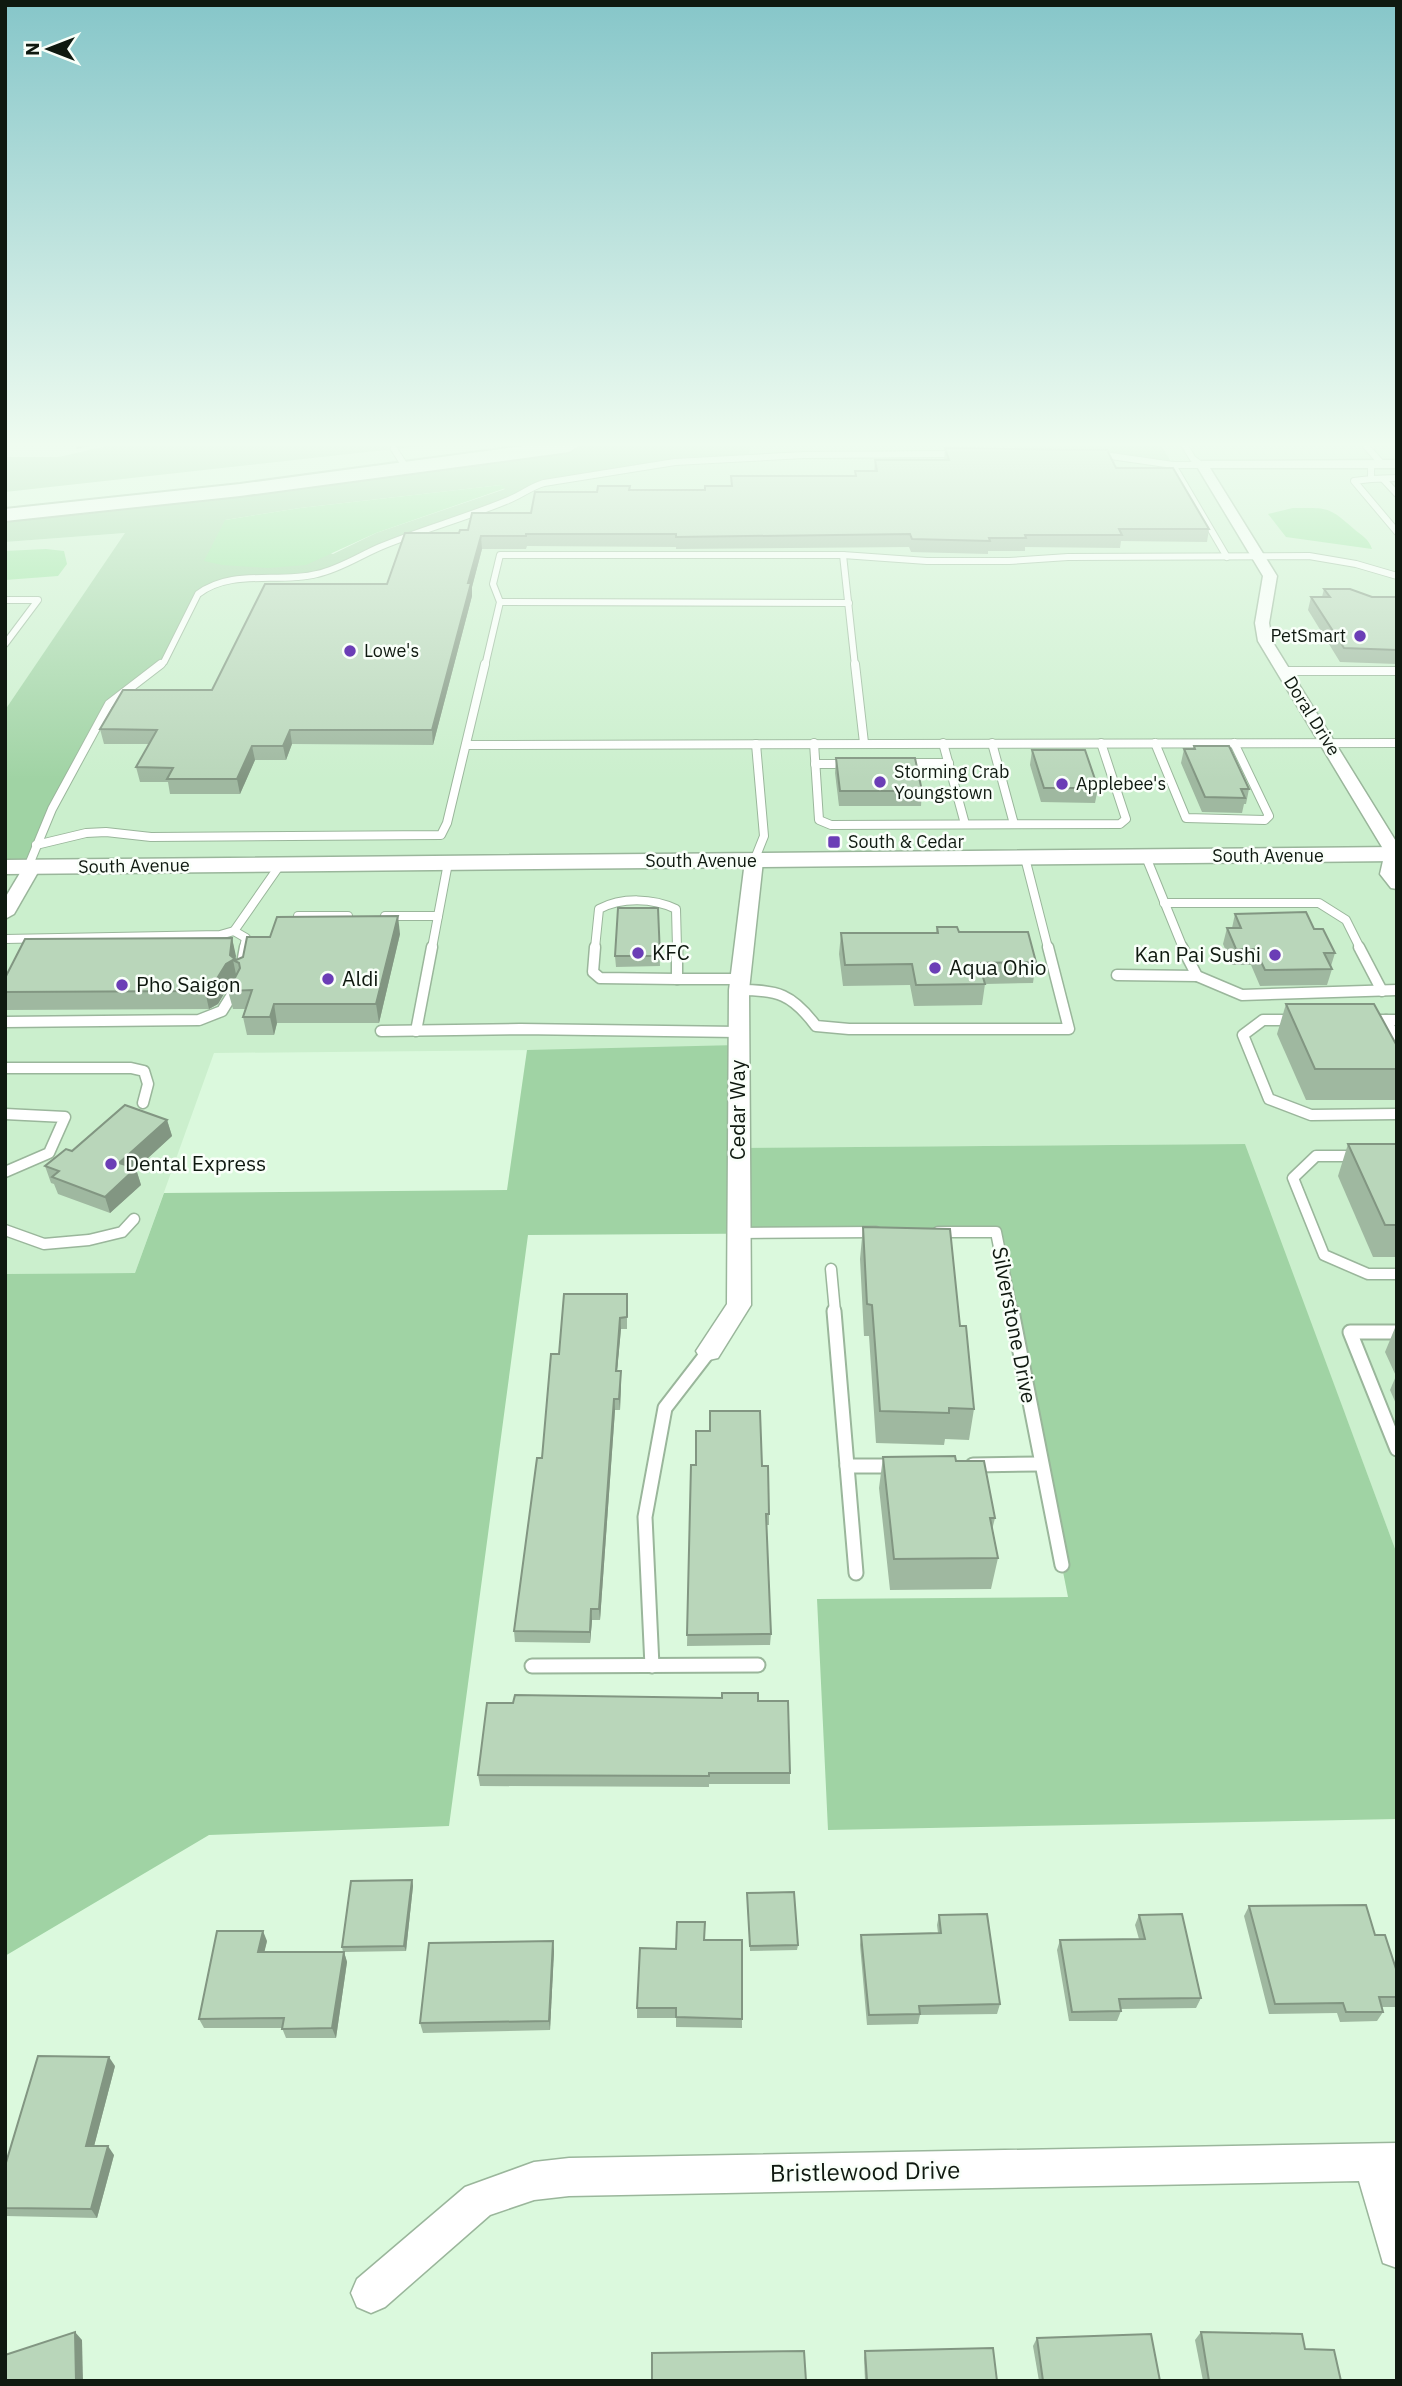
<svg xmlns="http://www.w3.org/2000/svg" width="1402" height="2386" font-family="'IBM Plex Sans',sans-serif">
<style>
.built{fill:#cbefcd}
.green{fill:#a0d3a4;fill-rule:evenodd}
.water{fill:#93e19a}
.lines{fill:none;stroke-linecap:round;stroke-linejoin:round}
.service-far3-casing{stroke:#9ab69b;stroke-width:8}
.service-far2-casing{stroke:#9ab69b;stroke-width:10}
.service-far1-casing{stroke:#9ab69b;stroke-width:13}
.service-casing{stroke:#9ab69b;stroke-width:17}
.minor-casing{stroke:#9ab69b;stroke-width:3}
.secondary-casing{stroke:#9ab69b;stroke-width:3}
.motorway-casing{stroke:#9ab69b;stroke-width:4}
.service-far3{stroke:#fff;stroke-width:6}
.service-far2{stroke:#fff;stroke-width:8}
.service-far1{stroke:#fff;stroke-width:10}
.service{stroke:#fff;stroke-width:13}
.minor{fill:#fff;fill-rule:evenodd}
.secondary{fill:#fff;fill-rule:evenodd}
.motorway{fill:#fff;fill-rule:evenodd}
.wall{fill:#9fb8a0}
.shaded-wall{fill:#829682}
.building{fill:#b9d6ba;stroke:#829682;stroke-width:2}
.poi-dot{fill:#6b3eb6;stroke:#f9fff9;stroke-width:2.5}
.labels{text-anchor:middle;stroke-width:5;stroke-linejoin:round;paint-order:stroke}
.far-poi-label{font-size:18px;fill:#0f1910;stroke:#f9fff9;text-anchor:start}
.far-street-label{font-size:18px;fill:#0f1910;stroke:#f9fff9}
.poi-label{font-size:21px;fill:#0f1910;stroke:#f9fff9;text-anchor:start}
.street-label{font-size:21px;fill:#0f1910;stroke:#f9fff9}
.near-street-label{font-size:24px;fill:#0f1910;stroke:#f9fff9}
</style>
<rect width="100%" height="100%" fill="#dbf9dd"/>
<g class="built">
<polygon points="750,446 1014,446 1017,454 1096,454 1173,464 1162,446 1397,446 1397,1554 1244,1144 739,1148 541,1050 214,1053 135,1273 5,1274 5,876 10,867 36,845 109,704 206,586 378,548 530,487 649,465 749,457"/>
<polygon points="126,533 5,710 5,542"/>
</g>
<g class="green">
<polygon points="106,446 421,446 5,492 5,457 59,457"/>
<path d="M569,446H750L749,458L675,462L544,483L510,500L316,575L228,581L206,586L164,662L109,704L52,809L32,867H10L5,876V710L125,533L5,542V515ZM501,485L505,489L376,533L333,554L225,520L300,508Z"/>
<polygon points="1014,446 1162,446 1173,465 1126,457 1017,454"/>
<polygon points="738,1045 739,1148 1245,1144 1397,1554 1397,1819 828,1830 817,1599 1068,1597 996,1232 528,1235 449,1826 209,1835 5,1956 5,1274 135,1273 164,1193 507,1190 527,1050"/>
</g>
<g class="water">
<polygon points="501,485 506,488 376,533 306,565 268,568 222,565 204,561 225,520 300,508"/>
<path d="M1293,508C1328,508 1328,506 1354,529C1361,535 1369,539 1372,549L1286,537L1268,514Z"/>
<polygon points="46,549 64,551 67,564 58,576 5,580 5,551"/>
</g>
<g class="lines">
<g class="service-far3-casing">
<g id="service-far3">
<polyline points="1185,446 1193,459 1201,465"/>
<polyline points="1366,446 1382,464"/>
<polyline points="394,449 407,469"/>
<polyline points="1097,454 1173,465 1202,465"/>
<polyline points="1371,464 1371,479 1354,481 1397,532"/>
<polyline points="1173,465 1227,557"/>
<polyline points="1371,479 1397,478"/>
<polyline points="1383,479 1397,494"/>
<polyline points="843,555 855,666"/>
<polyline points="5,600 38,600 5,644"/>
<polyline points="500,602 849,603"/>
<path d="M159,666L164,662L198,594C232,568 278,584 317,574C340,569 359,556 380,547C421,530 465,518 506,501C520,496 530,487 544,483L675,462L804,455L959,454"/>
<polyline points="485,666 500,602 493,584 500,555 843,555 927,561 1009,561 1068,557 1309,556 1356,564 1397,576"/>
</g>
</g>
<g class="service-far2-casing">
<g id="service-far2">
<polyline points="855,664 864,743"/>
<polyline points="1284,671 1397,671"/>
<polyline points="814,743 819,820 831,825 1120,824 1126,819 1101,743"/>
<polyline points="943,743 965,824"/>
<polyline points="992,743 1014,824"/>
<polyline points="1155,743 1186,818 1265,820 1269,816 1234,743"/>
<polyline points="466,745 1397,743"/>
<polyline points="902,763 949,763"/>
<polyline points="815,764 848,764"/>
<polyline points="36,845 86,833 106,832 151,837 441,835 447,823 485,664"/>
<polyline points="1146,857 1183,948"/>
<polyline points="1025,858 1048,948"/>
<polyline points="754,861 764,836 756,744"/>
<polyline points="28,867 52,809 109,704 161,664"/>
<polyline points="1164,903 1319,903 1346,920 1360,948"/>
<polyline points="298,916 348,916"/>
<polyline points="385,916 438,916"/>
<polyline points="234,931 246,938 244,948"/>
<polyline points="5,939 220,935 234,931 280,865"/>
<polyline points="432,948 448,863"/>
<path d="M595,948L599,909C622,897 653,898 676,909L677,948"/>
</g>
</g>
<g class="service-far1-casing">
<g id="service-far1">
<polyline points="595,947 593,972 600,978 677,979"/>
<polyline points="677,947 677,979"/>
<polyline points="1182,947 1197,976 1242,995 1397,990"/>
<polyline points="1359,947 1382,991"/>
<polyline points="241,969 245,947"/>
<polyline points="1117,975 1197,976"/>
<polyline points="677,979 740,979"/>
<path d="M739,990C778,990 792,994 816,1026L849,1029H1069L1048,947"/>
<polyline points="1292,1020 1263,1020 1243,1035 1269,1099 1311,1115 1397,1114"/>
<polyline points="1372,1020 1397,1020"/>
<polyline points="1386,1020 1397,1041"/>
<polyline points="5,1022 199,1020 222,1011 235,990"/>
<polyline points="381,1031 520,1029 738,1032"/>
<polyline points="416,1031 432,947"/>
<polyline points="5,1068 131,1068 144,1071 148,1084 143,1103"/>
<polyline points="5,1114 65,1117 49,1153 5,1172"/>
<polyline points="1359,1156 1316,1156 1293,1178 1324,1255 1368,1274 1397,1274"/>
<polyline points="5,1230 44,1244 89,1240 122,1232 134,1219"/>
<polyline points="938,1232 996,1232 1012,1312"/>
<polyline points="739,1233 876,1232"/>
<polyline points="831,1269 835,1312"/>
</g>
</g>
<g class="service-casing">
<g id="service">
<polyline points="834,1311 856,1573"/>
<polyline points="1012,1311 1062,1565"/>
<polyline points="1397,1332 1350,1332 1397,1449"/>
<polyline points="973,1465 1040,1464"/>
<polyline points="847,1466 894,1466"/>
<polyline points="532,1666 758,1665"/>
<polyline points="652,1666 645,1517 665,1408 709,1351"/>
</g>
</g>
<g class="minor-casing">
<g id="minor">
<polygon points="1397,460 1397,468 1210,468 1277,576 1269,623 1272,641 1397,843 1397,889 1391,888 1380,874 1385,852 1258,641 1255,623 1263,576 1196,465 1202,461"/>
<polygon points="754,856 763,861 749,990 751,1305 718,1358 709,1360 700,1358 696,1351 727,1304 729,990 745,861"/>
<polygon points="32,862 41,867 14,914 5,919 5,898 26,863"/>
<polygon points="1397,2143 1397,2268 1383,2263 1359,2181 569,2196 534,2200 490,2215 385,2307 371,2313 357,2307 351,2293 357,2279 465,2187 534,2162 569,2158"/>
</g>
</g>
<g class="secondary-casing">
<polygon id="secondary" points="1397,847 1397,861 5,874 5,860"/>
</g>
<g class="motorway-casing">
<polygon id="motorway" points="524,446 579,446 569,452 240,496 5,521 5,509 240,484"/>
</g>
<use href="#service-far3" class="service-far3"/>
<use href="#service-far2" class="service-far2"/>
<use href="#service-far1" class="service-far1"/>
<use href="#service" class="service"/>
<use href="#minor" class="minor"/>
<use href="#secondary" class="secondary"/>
<use href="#motorway" class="motorway"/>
</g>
<g class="wall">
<polygon points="945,448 1116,468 1209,529 1207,542 1121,541 1120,548 1025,547 1025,551 988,551 988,554 911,552 909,547 676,549 676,547 527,546 526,549 482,549 472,587 472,596 433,745 292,744 286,760 255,760 240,794 170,794 168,782 140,782 136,767 149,744 104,744 100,729 212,690 387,584 459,533 468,530 531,513 597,492 630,490 705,490 731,486 855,476 855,471 874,471 875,460 944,460"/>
<polygon points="1324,589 1372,597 1397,597 1397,664 1340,662 1308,610 1311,597 1322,597"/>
<polygon points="1194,746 1249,789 1246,804 1244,804 1242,813 1202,812 1181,763 1184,749 1193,749"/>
<polygon points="1032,750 1098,788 1095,803 1041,802 1030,765"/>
<polygon points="836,758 922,791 921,806 839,806 835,773"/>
<polygon points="658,908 660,966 616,967 615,956"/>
<polygon points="1235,914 1314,929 1335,953 1331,966 1332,969 1327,985 1260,986 1251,965 1232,965 1223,944 1227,928 1232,928"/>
<polygon points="937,927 959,932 1036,962 1033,983 985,984 982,1005 914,1006 910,985 843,986 839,954 841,933 936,933"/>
<polygon points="400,934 379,1023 277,1023 274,1035 247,1035 243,1017 245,1009 233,1009 228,991 234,981 231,982 218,1004 209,1009 5,1010 5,978 232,938 236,960"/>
<polygon points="1286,1004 1397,1046 1397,1100 1306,1100 1277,1034"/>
<polygon points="167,1120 172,1136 136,1169 141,1185 110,1213 58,1194 54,1184 51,1183 45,1166 72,1151"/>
<polygon points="1348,1144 1397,1144 1397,1257 1373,1257 1338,1176"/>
<polygon points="863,1227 960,1326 974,1409 969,1440 945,1439 944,1445 876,1443 869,1336 864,1336 860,1259"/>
<polygon points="627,1294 627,1329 621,1329 617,1371 621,1382 620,1410 615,1410 600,1620 592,1620 590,1643 515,1642 514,1631 559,1354"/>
<polygon points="1397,1323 1397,1406 1390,1390 1396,1376 1385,1352"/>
<polygon points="883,1457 956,1461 995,1518 992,1530 998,1558 991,1589 890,1590 879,1488"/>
<polygon points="691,1465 762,1466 769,1514 769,1525 766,1525 771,1634 770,1645 687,1646"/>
<polygon points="758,1701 790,1773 790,1784 709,1784 709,1787 480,1786 478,1775 513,1703"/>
<polygon points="412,1880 413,1886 406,1951 344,1952 347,1962 336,2038 286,2038 282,2028 204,2028 199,2019 267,1941 264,1952 343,1952 342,1947"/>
<polygon points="747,1898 798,1945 797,1950 750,1951"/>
<polygon points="1249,1906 1375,1935 1397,1972 1397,2007 1382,2007 1383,2012 1377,2021 1340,2022 1337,2013 1269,2014 1244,1916"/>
<polygon points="939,1915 1000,2004 997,2014 920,2015 918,2024 867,2025 860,1945 861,1935 938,1933 937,1925"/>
<polygon points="1139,1915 1201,1998 1196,2008 1120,2009 1121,2011 1117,2021 1069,2021 1057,1950 1060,1940 1139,1939 1135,1925"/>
<polygon points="705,1940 742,1940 742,2028 676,2027 676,2018 637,2018 637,2008 676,1949"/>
<polygon points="553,1941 554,1951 550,2030 423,2033 420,2023"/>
<polygon points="115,2066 94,2146 114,2155 97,2218 5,2216 5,2166"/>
<polygon points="1201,2332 1305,2349 1341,2381 1203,2381 1195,2340"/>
<polygon points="1037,2338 1160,2381 1039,2381 1033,2346"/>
<polygon points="865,2351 997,2381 865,2381 864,2358"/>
</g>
<g class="shaded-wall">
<polygon points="76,446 89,446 77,449"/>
<polygon points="481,536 482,549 472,587 472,596 433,745 432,730 468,583"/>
<polygon points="290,730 292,744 286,760 283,746"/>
<polygon points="252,746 255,760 240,794 237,779"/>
<polygon points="398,916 400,934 379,1023 376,1004"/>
<polygon points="232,938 236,956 235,961 233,960 237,979 231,982 218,1004 209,1009 205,991 230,955"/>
<polygon points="274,1004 277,1023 274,1035 270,1017"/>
<polygon points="167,1120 172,1136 136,1169 141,1185 110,1213 105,1197 119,1163"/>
<polygon points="620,1318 621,1329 616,1382 616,1371"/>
<polygon points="621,1371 621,1382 620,1410 619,1399"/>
<polygon points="614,1399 615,1410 600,1620 599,1609"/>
<polygon points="591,1609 592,1620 590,1643 590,1632"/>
<polygon points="412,1880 413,1886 406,1951 404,1946"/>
<polygon points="263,1931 267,1941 262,1962 258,1952"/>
<polygon points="553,1941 554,1951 550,2030 549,2021"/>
<polygon points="344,1952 347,1962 336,2038 332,2028"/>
<polygon points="109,2057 115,2066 92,2154 86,2146"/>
<polygon points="108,2146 114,2155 97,2218 91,2209"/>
<polygon points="75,2332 82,2340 83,2381 76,2381"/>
</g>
<g class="building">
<polygon points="945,448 1107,450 1116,468 1173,468 1209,529 1119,529 1122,535 1025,535 1026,538 989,538 990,541 912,539 910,534 676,537 676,534 526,534 526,536 481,536 468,583 471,583 432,730 290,730 283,746 252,746 237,779 167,779 173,768 136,767 157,730 100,729 123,690 212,690 265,584 387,584 405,533 459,533 460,530 468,530 472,513 531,513 535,492 597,492 598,486 630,486 629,490 705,490 705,486 732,486 731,476 856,476 855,471 877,471 875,460 949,460"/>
<polygon points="1324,589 1350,589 1372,597 1397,597 1397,650 1344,648 1311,597 1330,597"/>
<polygon points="1194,746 1229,746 1249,789 1241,789 1245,798 1205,797 1184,749 1195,749"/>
<polygon points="1032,750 1085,750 1098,788 1044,788"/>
<polygon points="836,758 915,758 922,791 840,791"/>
<polygon points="618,908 658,908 660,956 615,956"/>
<polygon points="1306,912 1314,929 1323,929 1335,953 1324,953 1332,969 1265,970 1255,949 1236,949 1227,928 1241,928 1235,914"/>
<polygon points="398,916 376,1004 274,1004 270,1017 243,1017 252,990 228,991 240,968 239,963 233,960 226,964 213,985 205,991 5,992 5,978 25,939 232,938 230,955 236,960 243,957 247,937 270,937 277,917"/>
<polygon points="937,927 957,927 959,932 1028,932 1036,962 979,963 985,984 916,985 912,964 845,965 841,933 938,933"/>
<polygon points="1286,1004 1374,1004 1397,1046 1397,1069 1315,1069"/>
<polygon points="125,1105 167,1120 119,1163 136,1168 105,1197 52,1177 59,1171 45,1166 66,1149 72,1151"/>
<polygon points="1348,1144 1397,1144 1397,1225 1385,1225"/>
<polygon points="863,1227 950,1229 960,1326 966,1326 974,1409 949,1408 949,1413 880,1411 872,1305 867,1304"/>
<polygon points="564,1294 627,1294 627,1317 620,1318 616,1371 621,1371 619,1399 614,1399 599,1609 591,1609 590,1632 514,1631 537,1458 542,1458 551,1354 559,1354"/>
<polygon points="710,1411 760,1411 762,1466 768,1466 769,1514 766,1514 771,1634 687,1635 691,1465 696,1465 696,1431 710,1431"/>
<polygon points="955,1456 956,1461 984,1461 995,1518 990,1518 998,1558 894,1559 883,1457"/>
<polygon points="722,1693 758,1693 758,1701 788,1701 790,1773 709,1773 709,1776 478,1775 487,1703 513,1703 515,1695 722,1698"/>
<polygon points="412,1880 404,1946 342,1947 351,1881"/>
<polygon points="794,1892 798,1945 750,1946 747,1893"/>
<polygon points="1366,1905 1375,1935 1385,1935 1397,1972 1397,1997 1379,1997 1383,2012 1346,2012 1343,2003 1275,2004 1249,1906"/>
<polygon points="987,1914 1000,2004 919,2006 920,2014 869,2015 861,1935 941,1933 939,1915"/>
<polygon points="1182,1914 1201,1998 1119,1999 1121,2011 1072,2012 1060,1940 1145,1939 1139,1915"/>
<polygon points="677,1922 705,1922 704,1940 742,1940 742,2019 676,2017 676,2008 637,2008 640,1948 676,1949"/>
<polygon points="217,1931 263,1931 258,1952 344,1952 332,2028 282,2029 284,2018 199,2019"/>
<polygon points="553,1941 549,2021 420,2023 429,1943"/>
<polygon points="38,2056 109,2057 86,2146 108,2146 91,2209 5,2208 5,2166"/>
<polygon points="75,2332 76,2381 5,2381 5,2355"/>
<polygon points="1201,2332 1302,2334 1305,2349 1334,2350 1341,2381 1209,2381"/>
<polygon points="1151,2334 1160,2381 1043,2381 1037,2338"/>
<polygon points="993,2348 997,2381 867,2381 865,2351"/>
<polygon points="804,2351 806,2381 652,2381 652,2353"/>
</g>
<linearGradient id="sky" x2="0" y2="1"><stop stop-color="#86c6c9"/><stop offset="0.57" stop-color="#effcf0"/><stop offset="1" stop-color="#effcf0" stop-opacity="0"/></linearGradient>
<rect width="1402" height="780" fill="url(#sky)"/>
<g class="poi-dot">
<circle cx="1360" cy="636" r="7"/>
<circle cx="350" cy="651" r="7"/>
<circle cx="880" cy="782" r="7"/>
<circle cx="1062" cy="784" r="7"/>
<rect x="827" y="835" width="14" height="14" rx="3.5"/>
<circle cx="638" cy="953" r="7"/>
<circle cx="1275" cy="955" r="7"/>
<circle cx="935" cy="968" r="7"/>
<circle cx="328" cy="979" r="7"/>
<circle cx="122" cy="985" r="7"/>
<circle cx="111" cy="1164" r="7"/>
</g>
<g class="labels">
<g class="far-poi-label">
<text x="1346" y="642" text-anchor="end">PetSmart</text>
<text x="364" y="657">Lowe's</text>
<text x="894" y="778">Storming Crab<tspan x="894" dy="21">Youngstown</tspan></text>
<text x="1076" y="790">Applebee's</text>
<text x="848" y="848">South &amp; Cedar</text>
</g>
<g class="far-street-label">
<text transform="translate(1312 716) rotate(58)" y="6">Doral Drive</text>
<text x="1268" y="862">South Avenue</text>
<text x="701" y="867">South Avenue</text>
<text transform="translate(134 866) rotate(-1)" y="6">South Avenue</text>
</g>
<g class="poi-label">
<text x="652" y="960">KFC</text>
<text x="1261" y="962" text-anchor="end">Kan Pai Sushi</text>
<text x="949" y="975">Aqua Ohio</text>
<text x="342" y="986">Aldi</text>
<text x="136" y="992">Pho Saigon</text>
<text x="125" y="1171">Dental Express</text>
</g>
<g class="street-label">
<text transform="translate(738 1110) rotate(-90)" y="7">Cedar Way</text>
<text transform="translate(1014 1325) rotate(79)" y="7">Silverstone Drive</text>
</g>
<g class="near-street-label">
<text transform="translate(865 2172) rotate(-1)" y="8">Bristlewood Drive</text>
</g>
</g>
<rect width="1402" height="2386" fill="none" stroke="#0f1910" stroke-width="14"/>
<g transform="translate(49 49) rotate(270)" stroke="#f9fff9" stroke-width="5" paint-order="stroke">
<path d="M0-5L12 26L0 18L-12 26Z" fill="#0f1910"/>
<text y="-10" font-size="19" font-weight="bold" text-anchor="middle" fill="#0f1910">N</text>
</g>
</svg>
